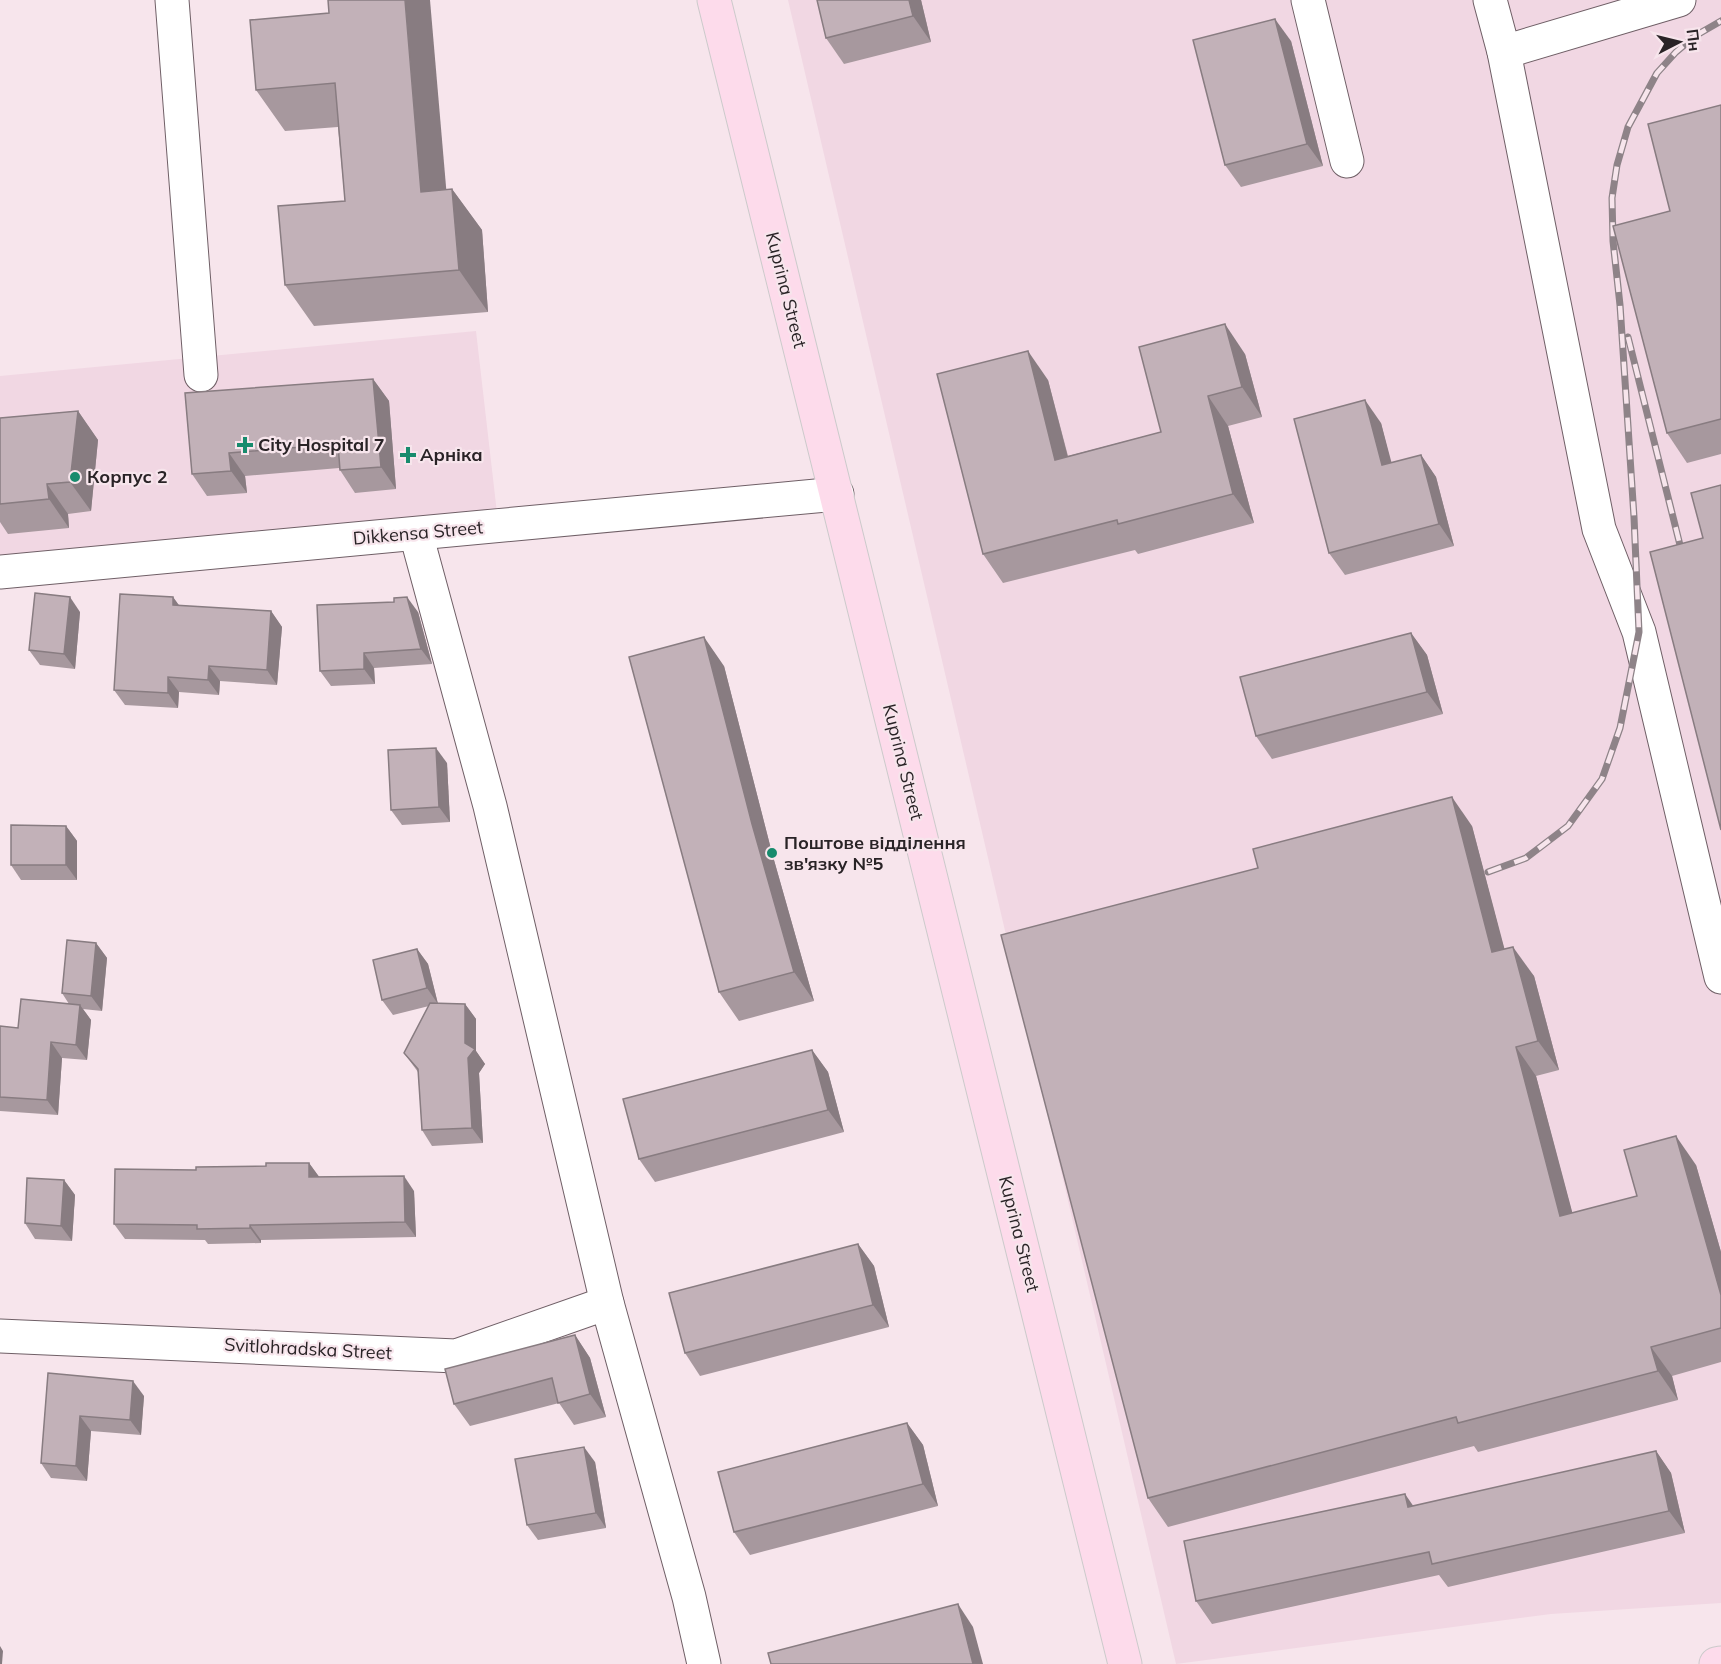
<svg xmlns="http://www.w3.org/2000/svg" width="1721" height="1664" font-family="Mulish,sans-serif">
<style>
.built{fill:#f1d7e3}
.lines{fill:none;stroke-linecap:round;stroke-linejoin:round}
.minor-casing{stroke:#6f5f66;stroke-width:35}
.major-casing{stroke:#cccacb;stroke-width:35}
.minor{stroke:#fff;stroke-width:33}
.major{stroke:#fddbeb;stroke-width:33}
.rail-casing{stroke:#8e8388;stroke-width:7}
.rail{stroke:#f7e5ec;stroke-width:4.5;stroke-dasharray:14;stroke-linecap:butt}
.wall{fill:#a7989e}
.shaded-wall{fill:#887c81}
.building{fill:#c2b1b8;stroke:#887c81;stroke-width:1.5}
.poi-dot{fill:#178b6d;stroke:#f7e5ec;stroke-width:2}
.labels{text-anchor:middle;stroke-width:4.5;stroke-linejoin:round;paint-order:stroke}
.street-label{font-size:18px;fill:#292326;stroke:#f7e5ec}
.poi-label{font-size:18px;font-weight:bold;fill:#292326;stroke:#f7e5ec;text-anchor:start}
</style>
<rect width="100%" height="100%" fill="#f7e5ec"/>
<g class="built">
<polygon points="788,0 1721,0 1721,1603 1551,1614 1176,1664"/>
<polygon points="476,331 497,513 0,556 0,376"/>
</g>
<g class="lines">
<g class="minor-casing">
<g id="minor">
<polyline points="172,0 201,375"/>
<polyline points="1308,0 1347,161"/>
<polyline points="1490,0 1504,52 1599,529 1639,632 1721,977"/>
<polyline points="1504,52 1679,0"/>
<polyline points="416,534 490,806 607,1303 689,1597 704,1664"/>
<polyline points="0,572 837,494"/>
<polyline points="0,1336 456,1356 607,1303"/>
</g>
</g>
<g class="major-casing">
<g id="major">
<polyline points="714,0 1125,1664"/>
<polyline points="1716,1664 1721,1663"/>
</g>
</g>
<use href="#minor" class="minor"/>
<use href="#major" class="major"/>
<g class="rail-casing">
<g id="rail">
<polyline points="1628,337 1684,561"/>
<polyline points="1488,872 1526,858 1568,826 1602,779 1620,728 1639,632 1634,517 1620,305 1613,241 1612,198 1617,165 1628,127 1657,73 1676,52 1695,36 1721,21"/>
</g>
</g>
<use href="#rail" class="rail"/>
</g>
<g class="wall">
<polygon points="817,0 921,0 931,42 844,64 826,38"/>
<polygon points="329,13 446,189 452,189 482,230 488,312 314,326 285,285 345,201 338,127 285,131 256,90"/>
<polygon points="1291,41 1323,166 1241,187 1225,165"/>
<polygon points="1721,105 1721,454 1687,463 1667,433 1670,211"/>
<polygon points="1245,354 1262,417 1228,426 1254,523 1138,554 1135,550 1003,583 983,554 1048,380 1068,456 1161,432"/>
<polygon points="373,379 389,401 396,489 355,493 340,470 339,468 245,476 247,493 207,496 192,474 185,393"/>
<polygon points="78,411 98,440 91,511 68,514 69,528 8,534 0,522 0,418"/>
<polygon points="1381,423 1391,463 1421,455 1436,477 1454,546 1345,575 1329,553"/>
<polygon points="173,597 179,606 271,611 282,627 277,685 220,681 219,695 179,692 178,708 125,705 114,690"/>
<polygon points="80,612 75,669 40,665 29,650"/>
<polygon points="418,612 432,664 374,668 375,684 331,686 320,671"/>
<polygon points="1411,633 1427,655 1443,714 1272,759 1256,736"/>
<polygon points="724,666 772,853 814,1001 739,1021 719,992"/>
<polygon points="447,763 450,822 402,825 391,810"/>
<polygon points="66,826 77,841 77,880 21,880 11,865"/>
<polygon points="1472,826 1504,949 1534,976 1559,1070 1536,1076 1572,1213 1637,1196 1696,1165 1721,1252 1721,1362 1672,1376 1678,1400 1478,1452 1474,1446 1168,1527 1148,1498"/>
<polygon points="96,943 107,958 102,1011 83,1009 91,1020 87,1060 62,1058 58,1115 0,1111 0,1026 18,1028 69,1004 62,993"/>
<polygon points="417,949 428,964 438,1004 465,1004 476,1019 476,1051 485,1064 479,1073 483,1143 432,1146 422,1130 418,1072 404,1053 429,1006 393,1015 382,1000"/>
<polygon points="812,1050 828,1072 844,1132 655,1182 639,1159"/>
<polygon points="309,1163 319,1177 414,1191 416,1237 261,1240 261,1243 208,1244 205,1240 125,1239 114,1224 266,1166"/>
<polygon points="64,1180 75,1195 72,1241 35,1239 25,1223"/>
<polygon points="858,1244 874,1266 889,1327 700,1376 685,1353"/>
<polygon points="575,1335 590,1358 606,1417 574,1425 559,1403 470,1426 454,1404"/>
<polygon points="48,1373 144,1396 141,1435 91,1431 87,1481 51,1478 41,1463"/>
<polygon points="907,1423 923,1445 938,1506 750,1555 734,1532"/>
<polygon points="1656,1451 1671,1473 1685,1533 1448,1587 1439,1575 1212,1624 1196,1601 1414,1506"/>
<polygon points="595,1462 606,1528 538,1540 527,1525"/>
</g>
<g class="shaded-wall">
<polygon points="405,0 430,0 450,233 421,192"/>
<polygon points="909,0 921,0 931,42 913,16"/>
<polygon points="1275,19 1291,41 1323,166 1307,144"/>
<polygon points="452,189 482,230 488,312 459,270"/>
<polygon points="1225,324 1245,354 1262,417 1242,387"/>
<polygon points="1028,351 1048,380 1076,489 1055,460"/>
<polygon points="373,379 389,401 396,489 381,467"/>
<polygon points="1208,396 1228,426 1254,523 1233,494"/>
<polygon points="1365,400 1381,423 1398,487 1382,465"/>
<polygon points="78,411 98,440 91,511 70,482"/>
<polygon points="229,453 245,476 247,493 231,471"/>
<polygon points="1421,455 1436,477 1454,546 1439,524"/>
<polygon points="47,484 68,514 69,528 49,499"/>
<polygon points="70,597 80,612 75,669 64,654"/>
<polygon points="173,597 184,612 173,605"/>
<polygon points="407,597 418,612 432,664 421,649"/>
<polygon points="271,611 282,627 277,685 267,670"/>
<polygon points="1411,633 1427,655 1443,714 1427,692"/>
<polygon points="704,637 724,666 772,853 814,1001 794,972 752,824"/>
<polygon points="364,653 374,668 375,684 364,669"/>
<polygon points="209,666 220,681 219,695 208,680"/>
<polygon points="168,677 179,692 178,708 168,693"/>
<polygon points="436,748 447,763 450,822 439,807"/>
<polygon points="1452,797 1472,826 1513,981 1492,952"/>
<polygon points="66,826 77,841 77,880 66,865"/>
<polygon points="96,943 107,958 102,1011 91,996"/>
<polygon points="1513,947 1534,976 1559,1070 1538,1041"/>
<polygon points="417,949 428,964 438,1004 427,988"/>
<polygon points="465,1004 476,1019 476,1051 485,1064 479,1073 483,1143 472,1128 465,1043"/>
<polygon points="80,1005 91,1020 87,1060 76,1045"/>
<polygon points="51,1042 62,1058 58,1115 47,1100"/>
<polygon points="1516,1047 1536,1076 1581,1245 1560,1216"/>
<polygon points="812,1050 828,1072 844,1132 828,1110"/>
<polygon points="1676,1136 1696,1165 1721,1252 1721,1295"/>
<polygon points="309,1163 320,1178 309,1177"/>
<polygon points="404,1176 414,1191 416,1237 405,1222"/>
<polygon points="64,1180 75,1195 72,1241 61,1226"/>
<polygon points="250,1225 261,1240 261,1243 250,1228"/>
<polygon points="858,1244 874,1266 889,1327 873,1305"/>
<polygon points="575,1335 590,1358 606,1417 590,1394"/>
<polygon points="1651,1347 1672,1376 1678,1400 1658,1371"/>
<polygon points="133,1381 144,1396 141,1435 130,1420"/>
<polygon points="80,1416 91,1431 87,1481 76,1466"/>
<polygon points="907,1423 923,1445 938,1506 923,1484"/>
<polygon points="584,1447 595,1462 606,1528 596,1513"/>
<polygon points="1656,1451 1671,1473 1685,1533 1669,1511"/>
<polygon points="1405,1494 1421,1517 1408,1507"/>
<polygon points="958,1604 973,1627 983,1664 973,1664"/>
<polygon points="0,1646 3,1651 2,1664 0,1664"/>
</g>
<g class="building">
<polygon points="328,0 405,0 421,192 452,189 459,270 285,285 278,206 345,201 335,83 256,90 250,20 329,13"/>
<polygon points="817,0 909,0 913,16 826,38"/>
<polygon points="1275,19 1307,144 1225,165 1193,40"/>
<polygon points="1721,105 1721,419 1667,433 1613,226 1670,211 1648,124"/>
<polygon points="1225,324 1242,387 1208,396 1233,494 1118,524 1117,520 983,554 937,374 1028,351 1055,460 1161,432 1139,347"/>
<polygon points="373,379 381,467 340,470 338,444 229,453 231,471 192,474 185,393"/>
<polygon points="1365,400 1382,465 1421,455 1439,524 1329,553 1294,419"/>
<polygon points="78,411 70,482 47,484 49,499 0,504 0,418"/>
<polygon points="1721,485 1721,830 1650,552 1703,538 1691,493"/>
<polygon points="35,593 70,597 64,654 29,650"/>
<polygon points="120,594 173,597 173,605 271,611 267,670 209,666 208,680 168,677 168,693 114,690"/>
<polygon points="407,597 421,649 364,653 364,669 320,671 317,605 394,602 394,598"/>
<polygon points="1411,633 1427,692 1256,736 1240,677"/>
<polygon points="704,637 752,824 794,972 719,992 629,657"/>
<polygon points="436,748 439,807 391,810 388,750"/>
<polygon points="1452,797 1492,952 1513,947 1538,1041 1516,1047 1560,1216 1637,1196 1624,1150 1676,1136 1721,1295 1721,1328 1651,1347 1658,1371 1458,1423 1456,1417 1148,1498 1001,935 1258,868 1253,849"/>
<polygon points="11,825 66,826 66,865 11,865"/>
<polygon points="67,940 96,943 91,996 62,993"/>
<polygon points="417,949 427,988 382,1000 373,960"/>
<polygon points="21,999 80,1005 76,1045 51,1042 47,1100 0,1097 0,1026 18,1028"/>
<polygon points="430,1003 465,1004 465,1043 475,1049 468,1058 472,1128 422,1130 418,1069 404,1053"/>
<polygon points="812,1050 828,1110 639,1159 623,1099"/>
<polygon points="266,1163 309,1163 309,1177 404,1176 405,1222 250,1225 250,1228 197,1229 197,1225 114,1224 115,1169 196,1170 196,1167 266,1166"/>
<polygon points="27,1178 64,1180 61,1226 25,1223"/>
<polygon points="858,1244 873,1305 685,1353 669,1293"/>
<polygon points="575,1335 590,1394 558,1403 552,1378 454,1404 445,1369"/>
<polygon points="48,1373 133,1381 130,1420 80,1416 76,1466 41,1463"/>
<polygon points="907,1423 923,1484 734,1532 718,1472"/>
<polygon points="584,1447 596,1513 527,1525 515,1459"/>
<polygon points="1656,1451 1669,1511 1432,1564 1429,1552 1196,1601 1184,1541 1405,1494 1408,1507"/>
<polygon points="958,1604 973,1664 771,1664 768,1653"/>
</g>
<g class="poi-dot">
<path d="M242 436h6v6h6v6h-6v6h-6v-6h-6v-6h6z"/>
<path d="M405 446h6v6h6v6h-6v6h-6v-6h-6v-6h6z"/>
<circle cx="75" cy="477" r="6"/>
<circle cx="772" cy="853" r="6"/>
</g>
<g class="labels">
<g class="street-label">
<text transform="translate(786 290) rotate(76)" y="6">Kuprina Street</text>
<text transform="translate(418 533) rotate(-5)" y="6">Dikkensa Street</text>
<text transform="translate(903 762) rotate(76)" y="6">Kuprina Street</text>
<text transform="translate(1019 1234) rotate(76)" y="6">Kuprina Street</text>
<text transform="translate(308 1349) rotate(3)" y="6">Svitlohradska Street</text>
</g>
<g class="poi-label">
<text x="258" y="451">City Hospital 7</text>
<text x="420" y="461">Арніка</text>
<text x="87" y="483">Корпус 2</text>
<text x="784" y="849">Поштове відділення<tspan x="784" dy="21">зв'язку №5</tspan></text>
</g>
</g>
<g transform="translate(1679 42) rotate(83)" stroke="#f7e5ec" stroke-width="4.5" paint-order="stroke">
<path d="M0-4.5L10 22L0 15L-10 22Z" fill="#292326"/>
<text y="-9" font-size="16" font-weight="bold" text-anchor="middle" fill="#292326">Пн</text>
</g>
</svg>
